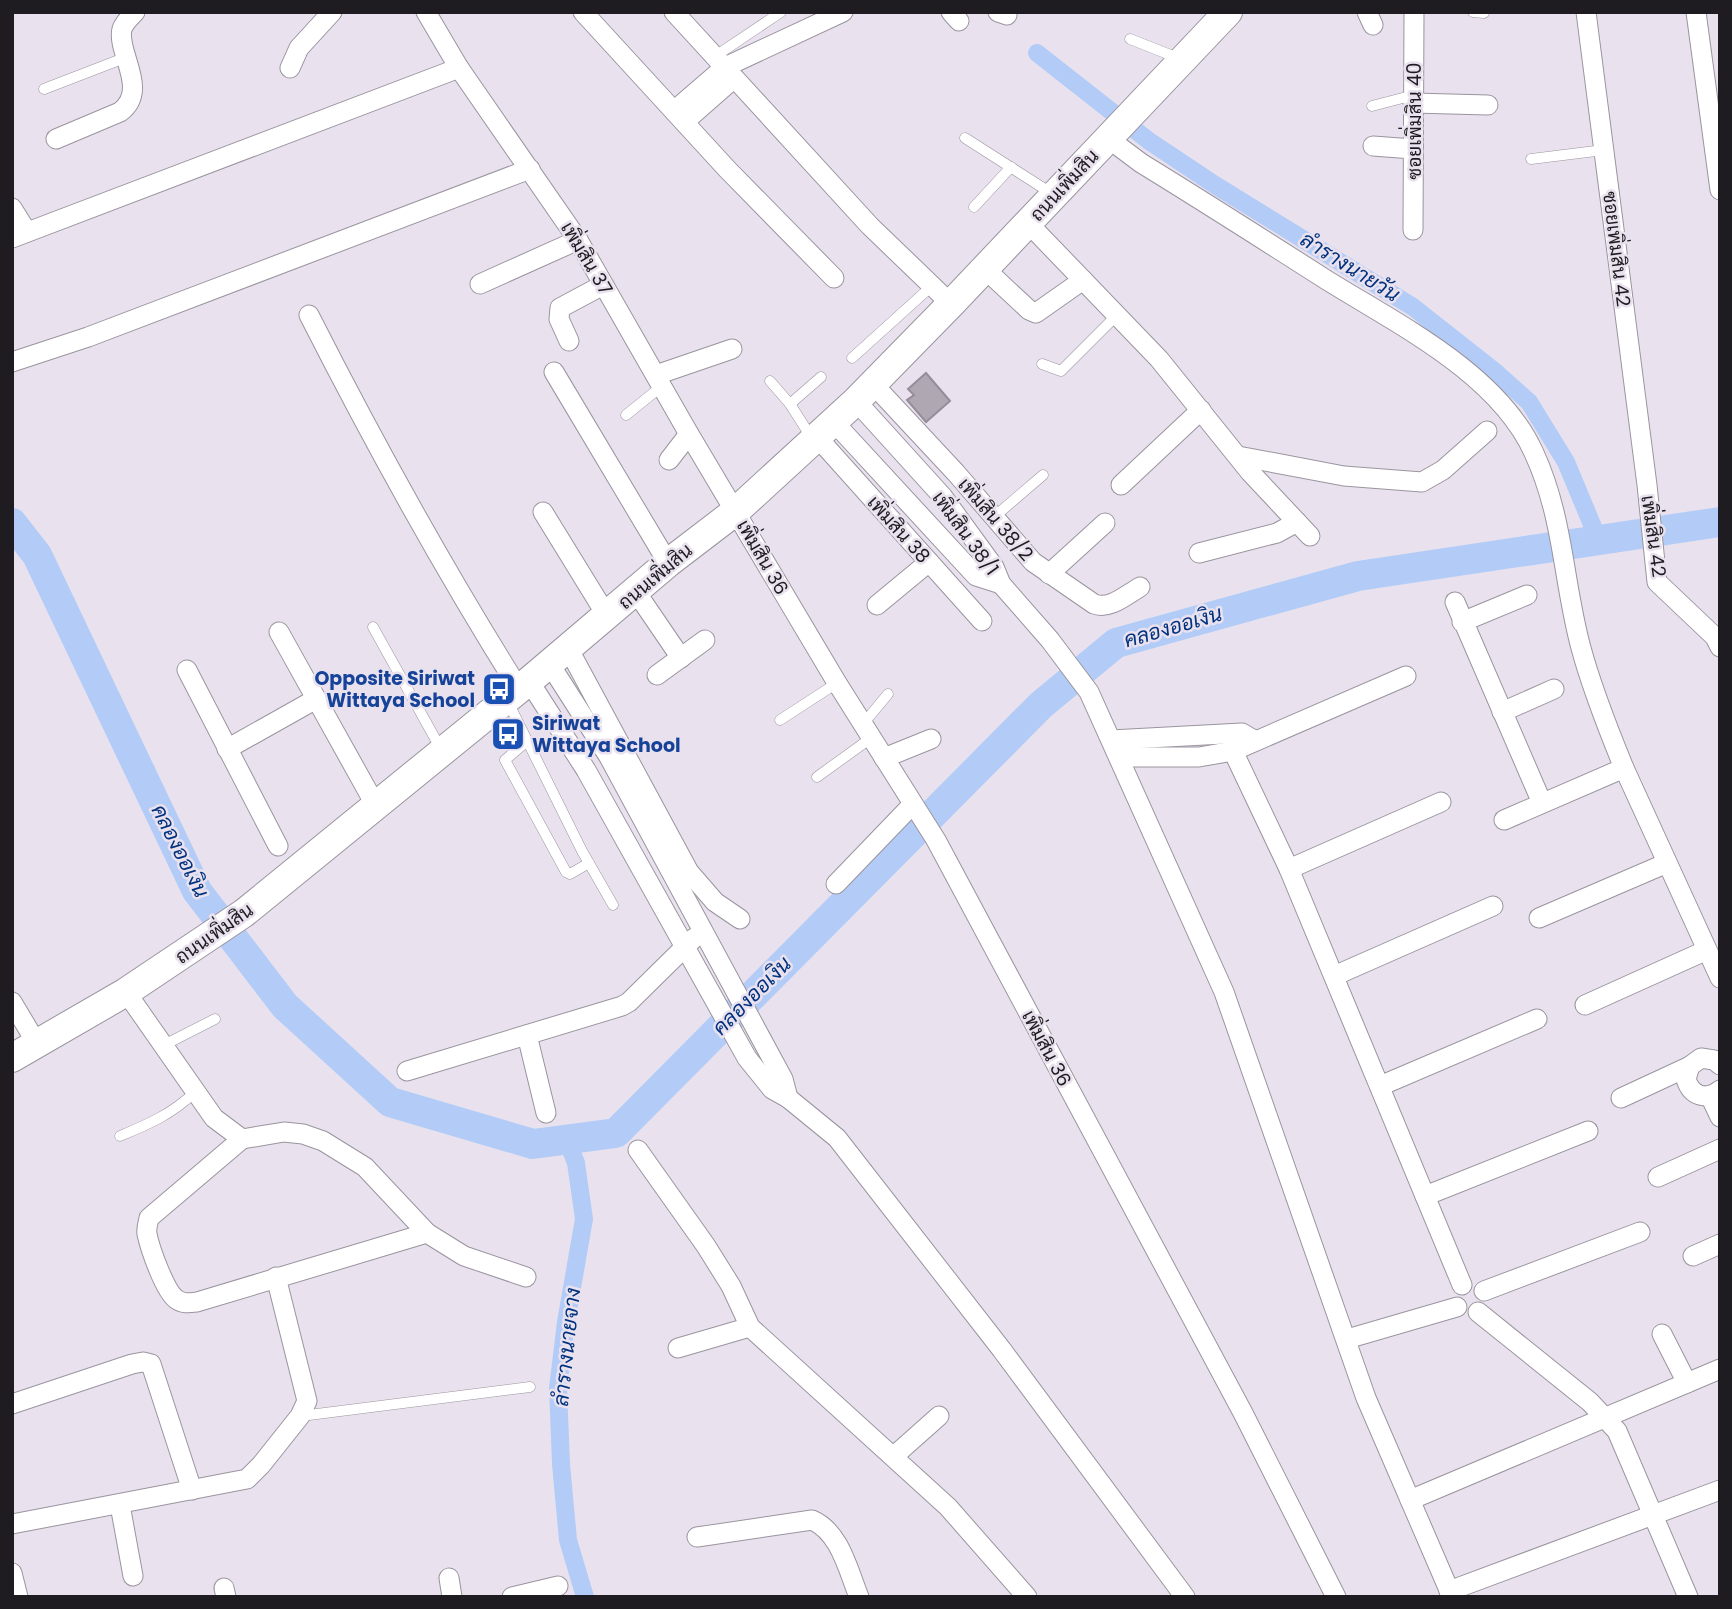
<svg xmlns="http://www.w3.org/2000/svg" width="1732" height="1609" font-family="Poppins,Sarabun,sans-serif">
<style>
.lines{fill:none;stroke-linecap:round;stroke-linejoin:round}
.canal{stroke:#b2ccf7;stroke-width:18}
.river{stroke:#b2ccf7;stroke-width:30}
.building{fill:#afa8b2;stroke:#958e98;stroke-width:2}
.lane-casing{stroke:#9a949f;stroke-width:11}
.street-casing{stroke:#9a949f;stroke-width:21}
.secondary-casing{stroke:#9a949f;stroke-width:30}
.lane{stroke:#fff;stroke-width:10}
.street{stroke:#fff;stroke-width:19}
.secondary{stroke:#fff;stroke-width:28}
.labels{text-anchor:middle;stroke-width:5;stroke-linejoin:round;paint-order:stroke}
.street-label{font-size:19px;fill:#1e1c20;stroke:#e9e2ee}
.transit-label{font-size:19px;font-weight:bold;fill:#164399;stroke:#e9e2ee;text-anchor:end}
.water-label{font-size:21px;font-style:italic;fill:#00327f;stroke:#e9e2ee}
</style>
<rect width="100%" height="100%" fill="#e9e2ee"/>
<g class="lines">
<g class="canal">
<polyline points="1037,53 1149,141 1215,185 1413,307 1493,370 1529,402 1566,462 1598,539"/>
<polyline points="567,1140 576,1163 584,1219 566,1322 558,1388 561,1464 568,1540 585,1597"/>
</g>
<polyline class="river" points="12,523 37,555 197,891 285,1006 390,1102 533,1144 616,1133 1041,705 1116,643 1358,576 1720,522"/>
</g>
<polygon class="building" points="926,373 950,401 926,422 907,400 914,395 908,389"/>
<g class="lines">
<g class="lane-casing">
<g id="lane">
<polyline points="1473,12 1484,13"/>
<polyline points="1130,39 1178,58"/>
<polyline points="714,57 781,12"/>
<polyline points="44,89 127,57"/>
<polyline points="1372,106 1414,95"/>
<polyline points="965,138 1051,193"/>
<polyline points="1531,159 1604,150"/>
<polyline points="974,207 1011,167"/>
<polyline points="852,358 934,284"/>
<polyline points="1042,364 1061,371 1117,315"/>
<polyline points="770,381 790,404 811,437"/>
<polyline points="790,404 821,377"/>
<polyline points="626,415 662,386"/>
<polyline points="994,517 1043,475"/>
<polyline points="373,627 442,751"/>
<polyline points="508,702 582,851 613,905"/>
<polyline points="780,720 837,683"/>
<polyline points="863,724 888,694"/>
<polyline points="526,742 505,760 566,872 570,874 589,863"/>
<polyline points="817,777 871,738"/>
<polyline points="164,1045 215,1019"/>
<path d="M120,1136C149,1124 172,1114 195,1092"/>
<polyline points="301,1416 530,1387"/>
</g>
</g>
<g class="street-casing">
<g id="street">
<polyline points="426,12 459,68 578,240 689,434 837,683 936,840 1243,1413 1336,1597"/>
<polyline points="583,12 727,169 834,278"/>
<polyline points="674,12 870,226 951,304"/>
<polyline points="951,12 959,21"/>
<polyline points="998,12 1007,15"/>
<polyline points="1367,12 1373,25"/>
<polyline points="1586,12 1647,485 1657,582 1715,637 1720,647"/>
<polyline points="1696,12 1720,190"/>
<polyline points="290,68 299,48 332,12"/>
<polyline points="1413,103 1488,105"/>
<polyline points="674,111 725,67 843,12"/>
<polyline points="684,122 734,78"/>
<path d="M56,139L120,112C150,90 116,52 122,29C124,23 130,17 135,12"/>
<path d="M1109,139L1141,163C1203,201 1264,240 1325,279C1397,324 1498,373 1534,453C1564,518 1563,582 1581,648C1592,689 1608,729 1624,768L1504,820"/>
<polyline points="1373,146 1413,149"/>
<polyline points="12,208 27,232"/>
<polyline points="1028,223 1159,359 1250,472 1310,536"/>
<polyline points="1413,230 1414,12"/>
<polyline points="12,238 459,68"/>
<polyline points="985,269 1029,310 1036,313 1083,280"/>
<polyline points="480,284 578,240"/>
<path d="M309,315C374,443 443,568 519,689"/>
<polyline points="569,341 559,319 560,308 603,285"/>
<polyline points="12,362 88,337 530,169"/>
<polyline points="554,372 668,563"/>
<polyline points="656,375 732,349"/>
<path d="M873,384L956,473L1033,562L1094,604C1110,610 1126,595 1140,587"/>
<polyline points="856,401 943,497 994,567 1001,584 1050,640 1089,692 1224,992 1366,1398 1452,1597"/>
<polyline points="833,421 976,576 1001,584"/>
<polyline points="817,437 982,621"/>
<polyline points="1238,456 1344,476 1422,482 1443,470 1487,431"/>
<polyline points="669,460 689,434"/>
<polyline points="1121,485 1201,410"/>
<polyline points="543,512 607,616"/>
<polyline points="1199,553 1277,533 1297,522"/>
<polyline points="1049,574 1105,523"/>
<polyline points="636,592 681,658"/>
<polyline points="1455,602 1542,803"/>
<polyline points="877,605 929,562"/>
<polyline points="1462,622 1527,595"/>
<polyline points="279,632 376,806"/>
<polyline points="568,648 689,872 715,902 740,919"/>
<polyline points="549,663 609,757 783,1079 788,1098"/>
<polyline points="187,670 278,846"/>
<polyline points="657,675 705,640"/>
<polyline points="529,681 586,770 747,1058 772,1089 788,1098 837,1138 1002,1350 1185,1597"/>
<polyline points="1502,712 1554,689"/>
<polyline points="1111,740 1242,733 1254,740"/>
<polyline points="227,749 316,699"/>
<polyline points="1233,751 1289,869 1462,1285"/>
<polyline points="1119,757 1199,757 1233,751 1406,676"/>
<polyline points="884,758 931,739"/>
<polyline points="1624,768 1720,978"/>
<polyline points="1289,869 1441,802"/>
<polyline points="836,884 913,804"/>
<polyline points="1539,918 1667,863"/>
<polyline points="1334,976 1493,906"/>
<polyline points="126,992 214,1118 242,1139 284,1132 303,1134 323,1141 365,1167 427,1233 464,1256 526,1277"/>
<polyline points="12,1002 37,1044"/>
<polyline points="1585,1005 1707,950"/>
<polyline points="527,1035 546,1113"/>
<path d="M1720,1065L1714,1060L1701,1058L1690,1066L1686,1079C1691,1096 1706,1101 1720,1090"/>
<polyline points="407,1071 622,1006 629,1002 694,938"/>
<polyline points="1380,1086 1537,1019"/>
<polyline points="1710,1096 1720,1117"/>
<polyline points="1621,1098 1690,1066"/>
<path d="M242,1139L149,1218C148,1223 146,1229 147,1234C150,1249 165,1291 176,1299C183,1304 189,1303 197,1302L427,1233"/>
<polyline points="638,1150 706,1246 731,1286 750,1327 948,1507 1027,1597"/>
<polyline points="1658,1177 1720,1149"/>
<polyline points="1425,1196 1588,1131"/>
<polyline points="1693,1256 1720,1244"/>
<polyline points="1484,1291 1640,1232"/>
<polyline points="1478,1312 1590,1402 1617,1431 1688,1597"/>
<polyline points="1662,1334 1687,1383"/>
<polyline points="1347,1339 1457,1307"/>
<polyline points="678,1348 750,1327"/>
<polyline points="12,1404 132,1364 143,1362 151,1364 192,1490"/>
<polyline points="894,1456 939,1416"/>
<polyline points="1410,1500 1720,1369"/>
<polyline points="120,1505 133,1576"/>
<polyline points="12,1524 247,1479 261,1465 300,1416 307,1401 276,1277"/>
<path d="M697,1537L812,1520C840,1532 848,1570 859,1597"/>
<polyline points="12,1573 18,1597"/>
<polyline points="449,1578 452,1597"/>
<polyline points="224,1588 226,1597"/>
<polyline points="1449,1591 1720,1490"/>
<polyline points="512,1597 558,1586"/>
</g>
</g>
<g class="secondary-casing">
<polyline id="secondary" points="12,1058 126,992 244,913 529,681 668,563 736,511 856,401 951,304 1228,12"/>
</g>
<use href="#lane" class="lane"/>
<use href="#street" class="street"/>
<use href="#secondary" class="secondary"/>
</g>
<defs>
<g id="bus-square" transform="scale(1.75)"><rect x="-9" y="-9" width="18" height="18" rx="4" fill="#1a4fb4" stroke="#e9e2ee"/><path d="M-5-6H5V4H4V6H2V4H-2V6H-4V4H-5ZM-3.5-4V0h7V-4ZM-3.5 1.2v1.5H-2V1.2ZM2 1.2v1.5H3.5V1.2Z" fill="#fff"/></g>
</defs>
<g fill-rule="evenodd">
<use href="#bus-square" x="499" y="689"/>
<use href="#bus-square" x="508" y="734"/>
</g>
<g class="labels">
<g class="street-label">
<text transform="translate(1414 121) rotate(-90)" y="7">ซอยเพิ่มสิน 40</text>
<text transform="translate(1064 185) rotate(-47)" y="7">ถนนเพิ่มสิน</text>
<text transform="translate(1617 249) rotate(83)" y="7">ซอยเพิ่มสิน 42</text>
<text transform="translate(587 258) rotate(59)" y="7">เพิ่มสิน 37</text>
<text transform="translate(996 519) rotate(49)" y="7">เพิ่มสิน 38/2</text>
<text transform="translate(899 529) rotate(48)" y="7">เพิ่มสิน 38</text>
<text transform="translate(966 533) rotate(54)" y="7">เพิ่มสิน 38/1</text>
<text transform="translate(1654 536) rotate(82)" y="7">เพิ่มสิน 42</text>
<text transform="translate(763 557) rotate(60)" y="7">เพิ่มสิน 36</text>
<text transform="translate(655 576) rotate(-40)" y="7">ถนนเพิ่มสิน</text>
<text transform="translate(214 933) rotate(-35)" y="7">ถนนเพิ่มสิน</text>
<text transform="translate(1047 1048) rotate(62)" y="7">เพิ่มสิน 36</text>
</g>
<g class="transit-label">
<text x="475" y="685">Opposite Siriwat<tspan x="475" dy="22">Wittaya School</tspan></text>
<text x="532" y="730" text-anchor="start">Siriwat<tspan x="532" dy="22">Wittaya School</tspan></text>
</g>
<g class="water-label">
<text transform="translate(1350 267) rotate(32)" y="7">ลำรางนายวัน</text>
<text transform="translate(1173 627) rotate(-16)" y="7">คลองออเงิน</text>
<text transform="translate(180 851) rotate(63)" y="7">คลองออเงิน</text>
<text transform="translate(752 996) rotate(-45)" y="7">คลองออเงิน</text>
<text transform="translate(567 1347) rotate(-84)" y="7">ลำรางนายจาง</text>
</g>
</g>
<rect width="1732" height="1609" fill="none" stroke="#1e1c20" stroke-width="28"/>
</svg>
